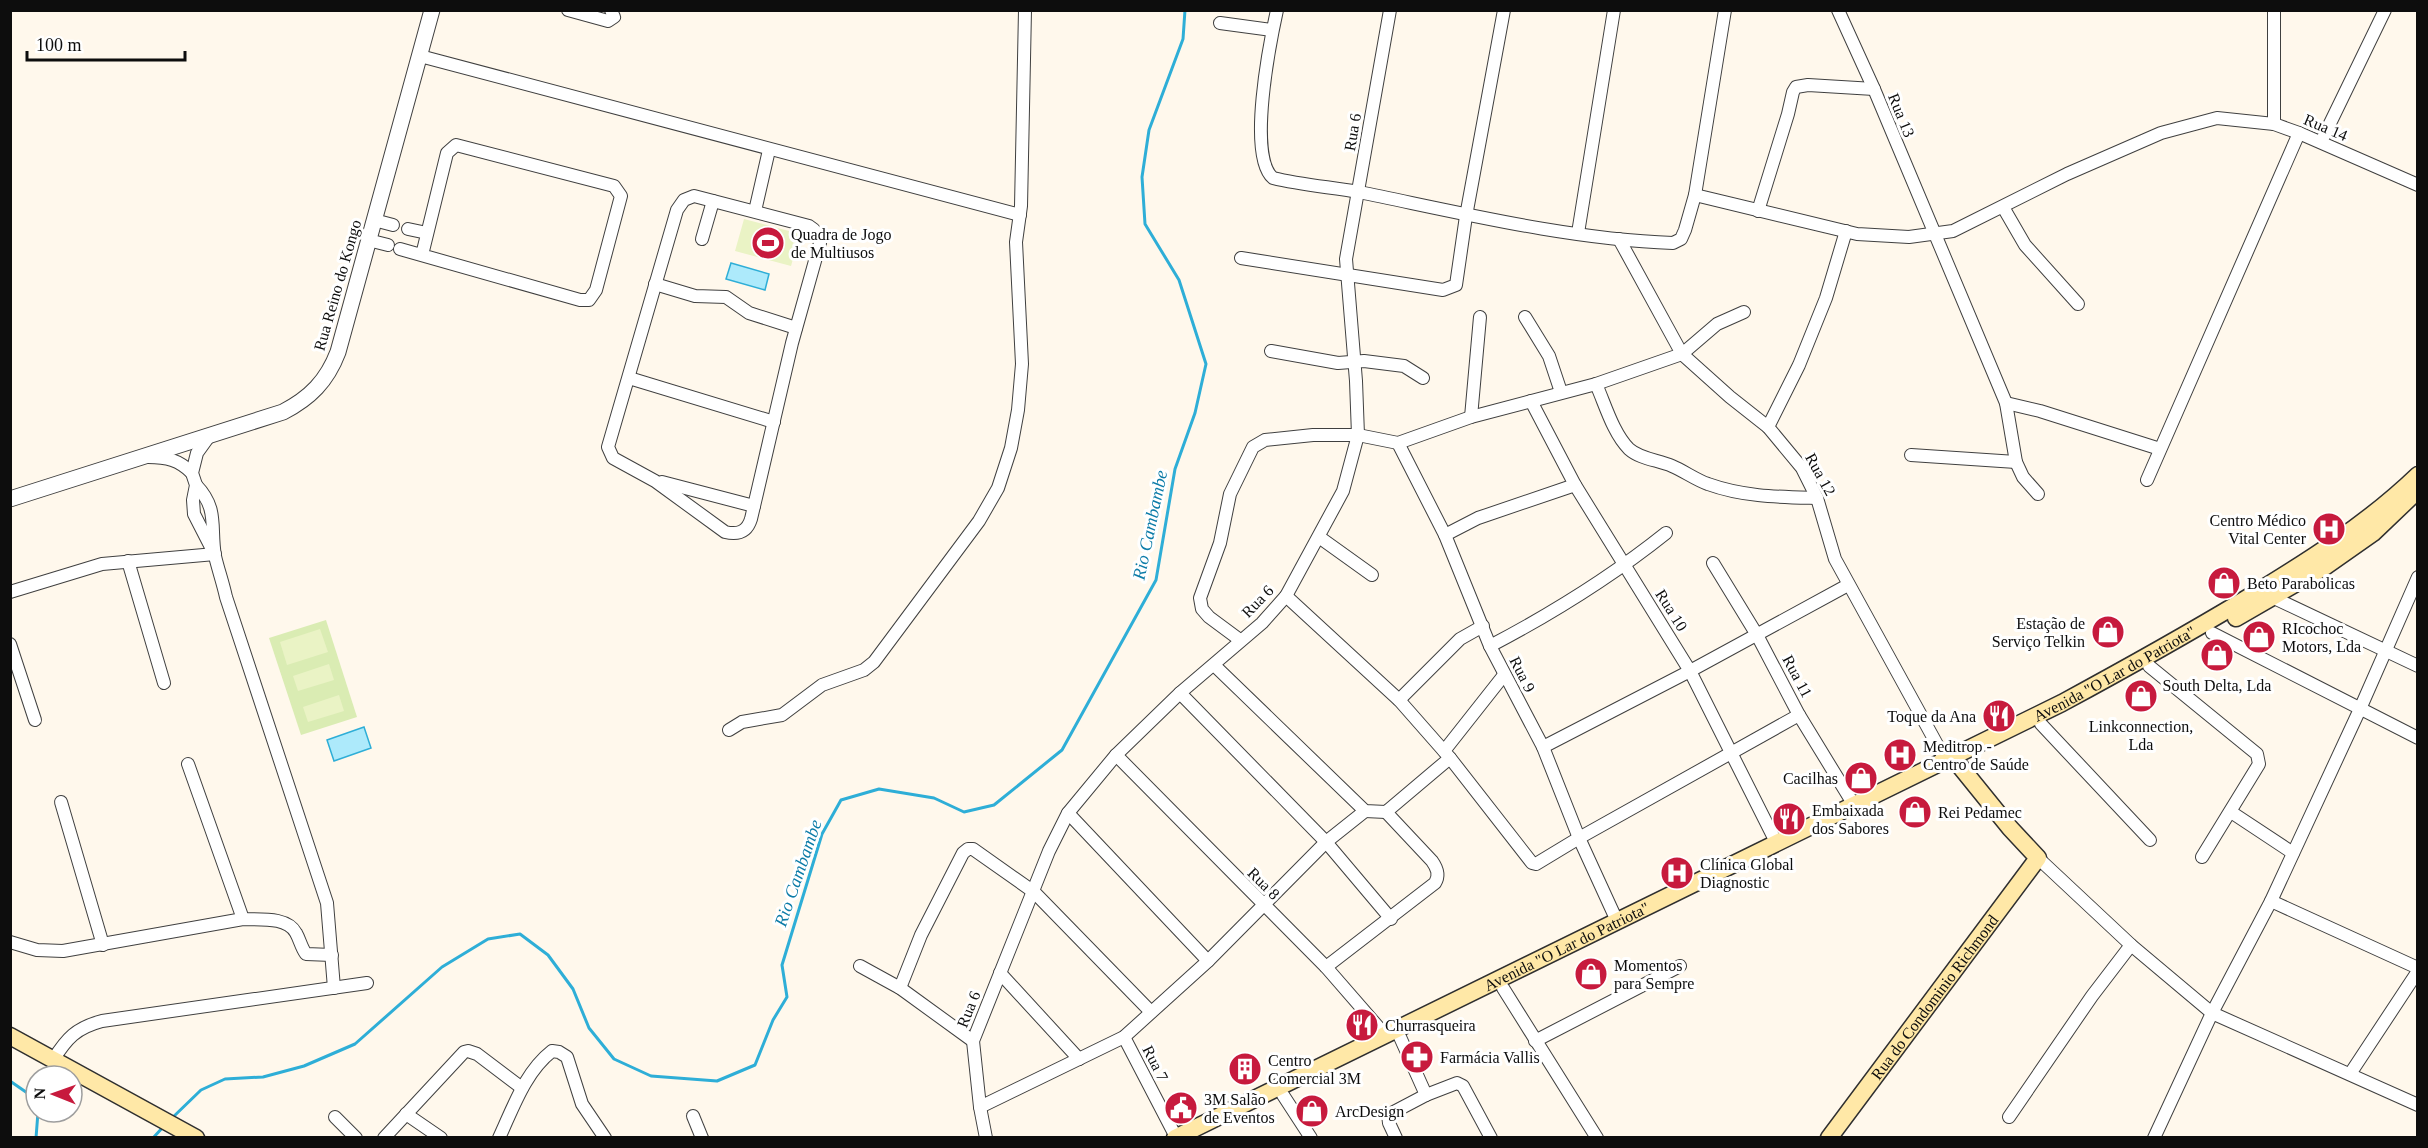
<svg xmlns="http://www.w3.org/2000/svg" width="2428" height="1148" font-family="Georgia,serif">
<style>
.green{fill:#daecb3}
.pitch{fill:#eaf3c5}
.water{fill:#adeafb;stroke:#2eaed7;stroke-width:1.5}
.lines{fill:none;stroke-linecap:round;stroke-linejoin:round}
.stream{stroke:#2eaed7;stroke-width:3}
.minor-casing{stroke:#404040;stroke-width:14}
.tertiary-casing{stroke:#404040;stroke-width:17}
.secondary-casing{stroke:#2f2f2f;stroke-width:19}
.minor{stroke:#fff;stroke-width:12}
.tertiary{stroke:#fff;stroke-width:15}
.secondary{stroke:#ffe8a7;stroke-width:16}
.labels{text-anchor:middle;stroke-width:6;stroke-linejoin:round;paint-order:stroke}
.street-label{font-size:16px;fill:#0d0d0d;stroke:#fff}
.poi-label{font-size:16px;fill:#0d0d0d;stroke:#fff;text-anchor:start}
.water-label{font-size:18px;font-style:italic;fill:#0d7ca8;stroke:#fff}
</style>
<rect width="100%" height="100%" fill="#fff8ec"/>
<polygon class="green" points="326,620 357,717 301,735 269,638"/>
<g class="pitch">
<polygon points="744,219 800,234 791,266 735,251"/>
<polygon points="320,629 328,652 287,665 280,642"/>
<polygon points="329,664 334,680 298,691 293,676"/>
<polygon points="339,695 344,711 308,722 303,707"/>
</g>
<g class="water">
<polygon points="731,263 769,274 765,290 726,279"/>
<polygon points="364,727 371,748 334,761 327,740"/>
</g>
<g class="lines">
<g class="stream">
<polyline points="10,1081 36,1099"/>
<polyline points="171,1119 201,1090 225,1079 263,1077 304,1066 355,1044 442,967 488,939 520,934 548,955 573,989 589,1028 614,1059 651,1076 717,1081 755,1065 773,1020 787,997 782,965 822,834 841,800 879,789 934,798 964,812 994,805 1062,750 1156,580 1175,469 1195,413 1206,364 1179,280 1145,224 1142,177 1149,130 1183,39 1185,10"/>
<polyline points="36,1138 38,1112"/>
<polyline points="153,1138 164,1126"/>
</g>
<g class="minor-casing">
<g id="minor">
<polyline points="568,10 608,21 614,17 611,10"/>
<path d="M1277,10C1270,42 1247,156 1273,178C1301,185 1330,187 1359,192C1462,213 1567,239 1673,243L1681,239L1685,230L1695,195L1725,10"/>
<polyline points="1838,10 1874,89 2006,403 2016,462 2023,477 2038,494"/>
<polyline points="2274,10 2274,124"/>
<polyline points="1220,23 1272,30"/>
<polyline points="420,56 1020,215"/>
<polyline points="2321,142 2385,10"/>
<polyline points="1695,195 1857,234 1909,237 1953,231 2067,174 2161,133 2217,118 2274,124 2299,133 2418,185"/>
<path d="M694,196L809,226C816,230 819,235 820,243L792,343L751,519C747,532 738,535 725,532L655,481L613,458L608,447L677,210L684,200Z"/>
<polyline points="2003,207 2025,245 2078,304"/>
<polyline points="755,211 769,150"/>
<polyline points="1758,211 1788,114 1793,92 1796,87 1808,85 1874,89"/>
<polyline points="374,220 393,225"/>
<polyline points="408,229 427,233"/>
<polyline points="1578,233 1614,10"/>
<polyline points="702,239 713,201"/>
<polyline points="1619,239 1682,354 1730,397 1768,427 1802,468 1817,498 1835,559 1945,759"/>
<polyline points="368,240 388,245"/>
<polyline points="400,249 580,300 589,300 596,290 621,196 614,186 456,145 447,153 422,255"/>
<polyline points="1241,258 1443,290 1456,285 1466,216 1504,10"/>
<polyline points="655,284 695,296 726,297 749,313 796,328"/>
<polyline points="1525,317 1549,356 1561,392"/>
<polyline points="1271,351 1338,363 1364,361 1404,366 1423,378"/>
<polyline points="629,378 774,422"/>
<path d="M1596,384C1605,404 1613,433 1629,449C1640,459 1658,460 1672,466C1684,471 1696,480 1708,484C1744,497 1780,497 1817,498"/>
<polyline points="1531,401 1575,485 1690,671 1776,842"/>
<polyline points="2006,403 2040,411 2160,449"/>
<polyline points="1471,417 1480,317"/>
<polyline points="1768,427 1799,365 1826,298 1846,231"/>
<polyline points="210,435 197,453 192,473 196,485 193,500 194,514 214,553"/>
<polyline points="1398,443 1445,535 1490,646 1543,747 1579,838 1617,921"/>
<polyline points="1911,455 2016,462"/>
<path d="M148,457C167,457 179,460 192,473"/>
<polyline points="2147,480 2299,133"/>
<polyline points="662,482 754,506"/>
<path d="M196,485C219,509 210,527 215,556C218,569 223,583 226,597L327,903L334,988"/>
<polyline points="1445,535 1478,518 1575,485"/>
<polyline points="1319,537 1372,575"/>
<polyline points="128,561 164,683"/>
<polyline points="1713,563 1757,635 1799,715 1854,805"/>
<polyline points="10,592 102,564 215,554"/>
<polyline points="1286,596 1399,700 1450,758 1532,863 1536,864 1579,838 1799,715"/>
<polyline points="2272,597 2418,666"/>
<polyline points="2212,633 2418,738"/>
<polyline points="1240,640 1209,617 1202,609 1200,598 1220,543 1230,494 1253,447 1265,440 1313,435 1358,435 1398,443 1471,417 1596,384 1682,354 1717,324 1744,312"/>
<polyline points="10,644 35,720"/>
<path d="M1490,646C1553,613 1611,577 1666,533"/>
<polyline points="1214,665 1365,811 1386,812 1450,758"/>
<polyline points="2149,666 2257,754 2259,764 2202,857"/>
<polyline points="1180,693 1326,842 1391,919"/>
<polyline points="1399,700 1460,639 1483,626"/>
<polyline points="2041,724 2150,840"/>
<polyline points="729,730 742,722 782,715 822,685 864,670 874,662 979,521 998,488 1011,448 1018,410 1022,364 1016,242 1021,206 1025,10"/>
<polyline points="1543,747 1690,671 1848,585"/>
<polyline points="1444,751 1504,675"/>
<polyline points="1116,755 1326,967 1386,1036"/>
<polyline points="188,764 243,919"/>
<polyline points="61,802 103,945"/>
<polyline points="2231,812 2293,853"/>
<polyline points="1068,813 1208,961"/>
<polyline points="2038,858 2131,945 2212,1013 2418,1105"/>
<polyline points="2271,901 2418,968"/>
<path d="M10,942L37,950L63,951L243,919C258,920 287,916 296,933C300,940 301,947 306,954L332,955"/>
<polyline points="860,966 900,988 973,1041"/>
<path d="M1326,967L1435,883C1440,875 1437,868 1432,861L1386,812"/>
<polyline points="1000,973 1079,1059"/>
<polyline points="900,988 921,935 963,853 968,849 973,849 1034,892 1151,1012"/>
<polyline points="1503,988 1597,1138"/>
<polyline points="1124,1037 1176,1137"/>
<polyline points="1400,1037 1426,1095"/>
<polyline points="1535,1041 1680,966"/>
<path d="M53,1060C67,1038 76,1028 102,1021L367,983"/>
<polyline points="2350,1074 2418,971"/>
<polyline points="1283,1095 1311,1138"/>
<polyline points="980,1107 1124,1037 1208,961 1326,842 1365,811"/>
<polyline points="406,1114 441,1138"/>
<polyline points="693,1116 702,1138"/>
<polyline points="335,1117 356,1138"/>
<polyline points="2009,1117 2092,996 2131,945"/>
<polyline points="384,1138 464,1052 468,1051 477,1054 522,1088"/>
<path d="M499,1138C513,1108 525,1072 552,1051L559,1052L567,1057L582,1104L605,1138"/>
<polyline points="986,1138 980,1107 973,1041 1049,851 1068,813 1116,755 1180,693 1262,623 1286,596 1343,491 1358,435 1356,381 1346,259 1390,10"/>
<polyline points="1396,1138 1389,1123 1388,1115 1426,1095 1457,1083 1463,1086 1491,1138"/>
<polyline points="2154,1138 2212,1013 2271,901 2360,709 2418,577"/>
</g>
</g>
<g class="tertiary-casing">
<path id="tertiary" d="M10,499L283,412C310,398 327,381 338,352L432,10"/>
</g>
<g class="secondary-casing">
<g id="secondary">
<polyline points="2236,618 2326,566 2373,533 2416,492"/>
<polyline points="10,1036 196,1138"/>
<path id="s1" d="M1175,1138L2062,703C2123,670 2184,636 2244,600C2305,563 2366,525 2418,475"/>
<path id="s2" d="M1829,1138L2038,858L2010,828L1959,765"/>
</g>
</g>
<use href="#minor" class="minor"/>
<use href="#tertiary" class="tertiary"/>
<use href="#secondary" class="secondary"/>
</g>
<defs>
<g id="stadium-disc" transform="scale(1.725)"><circle r="9.5" fill="#c71a3d" stroke="#fff"/><path d="M0-5a6.5 5 0 1 0 0 10a6.5 5 0 1 0 0-10ZM-3.5-1.8h7v3.6h-7Z" fill="#fff"/></g>
<g id="hospital-disc" transform="scale(1.725)"><circle r="9.5" fill="#c71a3d" stroke="#fff"/><path d="M-5-5h3v3.5h4V-5h3V5h-3V1.5h-4V5h-3Z" fill="#fff"/></g>
<g id="shop-disc" transform="scale(1.725)"><circle r="9.5" fill="#c71a3d" stroke="#fff"/><path d="M-5-2.5h2.3a2.7 3.5 0 0 1 5.4 0H5L5.5 6h-11ZM-1.5-2.5h3a1.5 2.3 0 0 0-3 0Z" fill="#fff"/></g>
<g id="restaurant-disc" transform="scale(1.725)"><circle r="9.5" fill="#c71a3d" stroke="#fff"/><path d="M-5-6h1v4h1v-4h1v4h1v-4h1v5L-1.5 .5V6h-2V.5L-5-1ZM5-6V6H3V1.5H1.5Q1.5-4 5-6Z" fill="#fff"/></g>
<g id="pharmacy-disc" transform="scale(1.725)"><circle r="9.5" fill="#c71a3d" stroke="#fff"/><path d="M-2-6h4v4h4v4h-4v4h-4v-4h-4v-4h4Z" fill="#fff"/></g>
<g id="building-disc" transform="scale(1.725)"><circle r="9.5" fill="#c71a3d" stroke="#fff"/><path d="M-4-6H4V6H1V3H-1V6H-4ZM-2.5-4.3h1.7v1.8h-1.7ZM.8-4.3h1.7v1.8H.8ZM-2.5-1h1.7V.8h-1.7ZM.8-1h1.7V.8H.8Z" fill="#fff"/></g>
<g id="civic-disc" transform="scale(1.725)"><circle r="9.5" fill="#c71a3d" stroke="#fff"/><path d="M-.6-6.5H3V-4.5H.6V-3L4-1V1h2V6H-6V1h2V-1L-.6-3ZM-1.2 2.5V6h2.4V2.5Z" fill="#fff"/></g>
</defs>
<g fill-rule="evenodd">
<use href="#stadium-disc" x="768" y="243"/>
<use href="#hospital-disc" x="2329" y="529"/>
<use href="#shop-disc" x="2224" y="583"/>
<use href="#shop-disc" x="2108" y="632"/>
<use href="#shop-disc" x="2259" y="637"/>
<use href="#shop-disc" x="2217" y="655"/>
<use href="#shop-disc" x="2141" y="696"/>
<use href="#restaurant-disc" x="1999" y="716"/>
<use href="#hospital-disc" x="1900" y="755"/>
<use href="#shop-disc" x="1861" y="778"/>
<use href="#shop-disc" x="1915" y="812"/>
<use href="#restaurant-disc" x="1789" y="819"/>
<use href="#hospital-disc" x="1677" y="873"/>
<use href="#shop-disc" x="1591" y="974"/>
<use href="#restaurant-disc" x="1362" y="1025"/>
<use href="#pharmacy-disc" x="1417" y="1057"/>
<use href="#building-disc" x="1245" y="1069"/>
<use href="#civic-disc" x="1181" y="1108"/>
<use href="#shop-disc" x="1312" y="1111"/>
</g>
<g class="labels">
<g class="street-label">
<text transform="translate(1902 115) rotate(68)" y="6">Rua 13</text>
<text transform="translate(2326 127) rotate(23)" y="6">Rua 14</text>
<text transform="translate(1352 132) rotate(-80)" y="6">Rua 6</text>
<text transform="translate(337 285) rotate(-74)" y="6">Rua Reino do Kongo</text>
<text transform="translate(1821 474) rotate(61)" y="6">Rua 12</text>
<text transform="translate(1257 601) rotate(-46)" y="6">Rua 6</text>
<text transform="translate(1672 610) rotate(58)" y="6">Rua 10</text>
<text dy="6" stroke="none"><textPath href="#s1" startOffset="1048">Avenida "O Lar do Patriota"</textPath></text>
<text transform="translate(1523 674) rotate(63)" y="6">Rua 9</text>
<text transform="translate(1798 676) rotate(62)" y="6">Rua 11</text>
<text transform="translate(1264 883) rotate(45)" y="6">Rua 8</text>
<text dy="6" stroke="none"><textPath href="#s1" startOffset="436">Avenida "O Lar do Patriota"</textPath></text>
<text dy="6" stroke="none"><textPath href="#s2" startOffset="176">Rua do Condominio Richmond</textPath></text>
<text transform="translate(968 1009) rotate(-68)" y="6">Rua 6</text>
<text transform="translate(1156 1063) rotate(63)" y="6">Rua 7</text>
</g>
<g class="poi-label">
<text x="791" y="240">Quadra de Jogo<tspan x="791" dy="18">de Multiusos</tspan></text>
<text x="2306" y="526" text-anchor="end">Centro Médico<tspan x="2306" dy="18">Vital Center</tspan></text>
<text x="2247" y="589">Beto Parabolicas</text>
<text x="2085" y="629" text-anchor="end">Estação de<tspan x="2085" dy="18">Serviço Telkin</tspan></text>
<text x="2282" y="634">RIcochoc<tspan x="2282" dy="18">Motors, Lda</tspan></text>
<text x="2217" y="691" text-anchor="middle">South Delta, Lda</text>
<text x="1976" y="722" text-anchor="end">Toque da Ana</text>
<text x="2141" y="732" text-anchor="middle">Linkconnection,<tspan x="2141" dy="18">Lda</tspan></text>
<text x="1923" y="752">Meditrop -<tspan x="1923" dy="18">Centro de Saúde</tspan></text>
<text x="1838" y="784" text-anchor="end">Cacilhas</text>
<text x="1812" y="816">Embaixada<tspan x="1812" dy="18">dos Sabores</tspan></text>
<text x="1938" y="818">Rei Pedamec</text>
<text x="1700" y="870">Clínica Global<tspan x="1700" dy="18">Diagnostic</tspan></text>
<text x="1614" y="971">Momentos<tspan x="1614" dy="18">para Sempre</tspan></text>
<text x="1385" y="1031">Churrasqueira</text>
<text x="1440" y="1063">Farmácia Vallis</text>
<text x="1268" y="1066">Centro<tspan x="1268" dy="18">Comercial 3M</tspan></text>
<text x="1204" y="1105">3M Salão<tspan x="1204" dy="18">de Eventos</tspan></text>
<text x="1335" y="1117">ArcDesign</text>
</g>
<g class="water-label">
<text transform="translate(1150 525) rotate(-78)" y="6">Rio Cambambe</text>
<text transform="translate(798 873) rotate(-71)" y="6">Rio Cambambe</text>
</g>
</g>
<rect width="2428" height="1148" fill="none" stroke="#0d0d0d" stroke-width="24"/>
<g transform="translate(54 1094) rotate(271)"><circle r="28" fill="#ffffff" stroke="#9e9e9e" stroke-width="1.5"/>
<path d="M0-4.5L10 22L0 15L-10 22Z" fill="#c71a3d"/>
<text y="-9" font-size="16" font-weight="bold" text-anchor="middle" fill="#0d0d0d">N</text>
</g>
<path d="M27 51v9h158v-9" fill="none" stroke="#0d0d0d" stroke-width="3"/>
<text x="36" y="51" font-size="18" fill="#0d0d0d" stroke="#ffffff" stroke-width="4.5" paint-order="stroke">100 m</text>
</svg>
